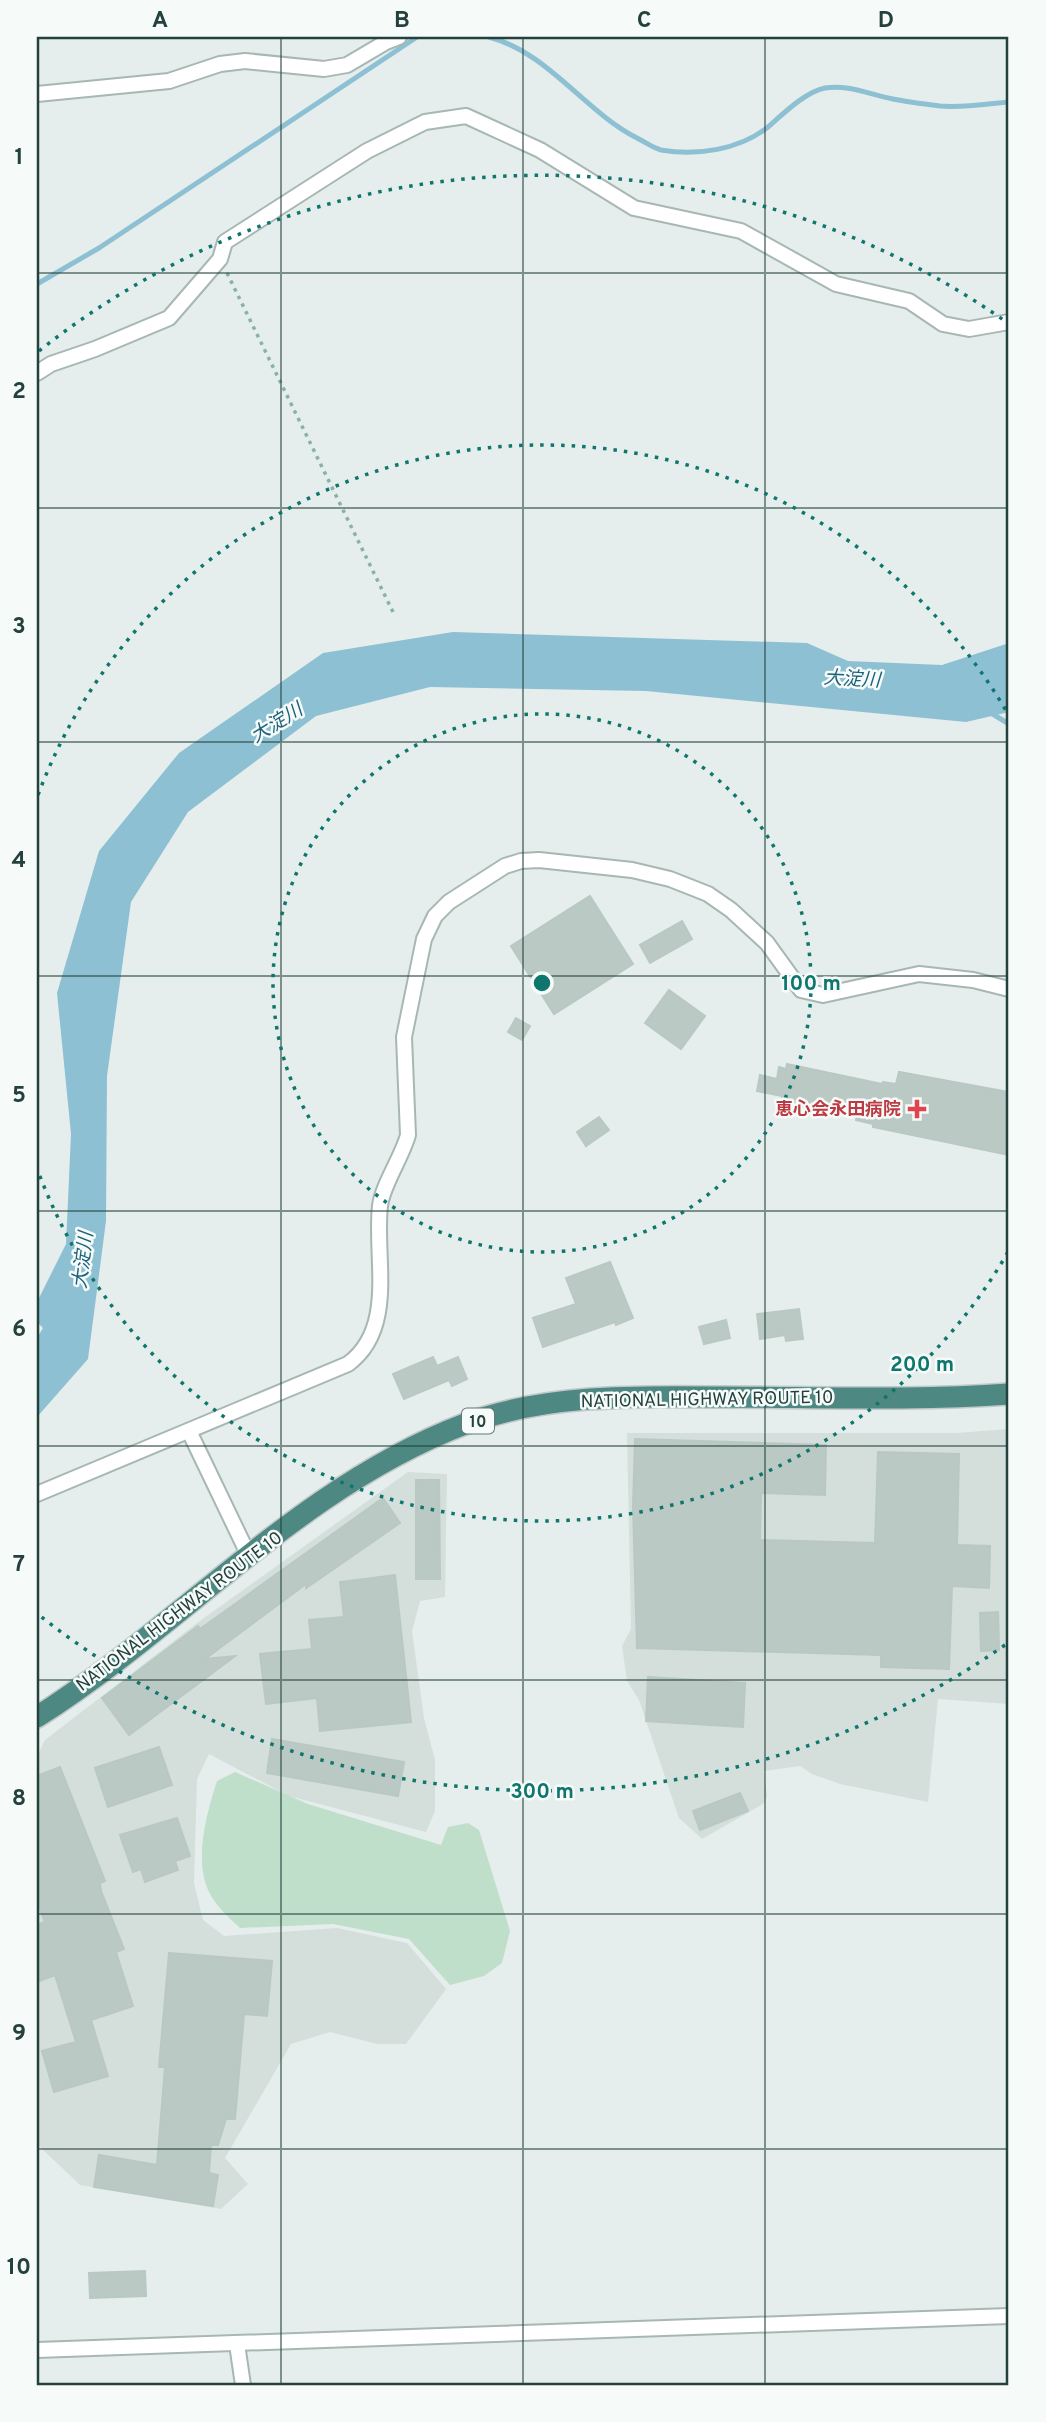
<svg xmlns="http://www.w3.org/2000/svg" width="1046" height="2422" font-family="Overpass,'Noto Sans JP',sans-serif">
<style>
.built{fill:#d4dedb}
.green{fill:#bfdfcb}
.water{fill:#8ec0d3}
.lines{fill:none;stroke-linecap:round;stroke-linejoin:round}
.stream{stroke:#8ec0d3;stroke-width:5}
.building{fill:#bbc9c5;stroke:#b8c8c3;stroke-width:2}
.minor-casing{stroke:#a7b7b4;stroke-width:18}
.trunk-casing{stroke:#c2cac9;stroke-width:24}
.path{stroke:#86b2a9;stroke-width:3.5;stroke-dasharray:3.5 5;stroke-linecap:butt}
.minor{stroke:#fff;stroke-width:14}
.trunk{stroke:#4d8882;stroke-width:21}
.grid{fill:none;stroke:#24413d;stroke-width:2;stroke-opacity:0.55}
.ring{fill:none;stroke:#0f766e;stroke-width:3.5;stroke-dasharray:3.5 7}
.health-dot{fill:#e0444e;stroke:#f6fbf9;stroke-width:2.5}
.labels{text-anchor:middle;stroke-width:5;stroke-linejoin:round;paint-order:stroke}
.shield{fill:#f6fbf9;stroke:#637975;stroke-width:2}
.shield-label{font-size:16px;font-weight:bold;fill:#24413d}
.health-label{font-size:18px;font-weight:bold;fill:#be3a42;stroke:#f6fbf9;text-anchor:end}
.street-label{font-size:18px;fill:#24413d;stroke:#f6fbf9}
.water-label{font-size:19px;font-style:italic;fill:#1d627d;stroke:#f6fbf9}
.centre{fill:#0f766e;stroke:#f6fbf9;stroke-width:3.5}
.ring-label{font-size:21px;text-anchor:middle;font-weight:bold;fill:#0f766e;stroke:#f6fbf9;stroke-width:5;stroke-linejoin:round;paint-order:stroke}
.neatline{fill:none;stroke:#24413d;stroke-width:2.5}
.grid-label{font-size:23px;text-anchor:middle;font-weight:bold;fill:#24413d}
</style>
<rect width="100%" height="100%" fill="#e5eeec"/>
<g class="built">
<polygon points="1009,1429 1009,1704 938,1699 928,1802 840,1784 812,1774 800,1766 764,1771 767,1797 763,1804 702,1839 679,1818 639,1700 627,1681 622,1646 631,1629 627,1433 956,1433"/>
<polygon points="408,1472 447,1474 445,1597 420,1601 412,1631 424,1718 435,1760 435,1811 426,1832 289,1796 209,1754 197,1779 194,1883 203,1920 224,1936 337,1928 407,1943 446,1989 406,2044 377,2044 330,2032 291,2044 225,2158 248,2184 221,2209 80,2185 37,2144 37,1756 45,1740 197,1623"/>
</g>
<path class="green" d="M235,1772L308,1804L441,1845L448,1827L468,1823L479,1830L510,1931L502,1963L484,1976L450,1985L409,1939L333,1924L240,1928C228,1917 215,1905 208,1890C194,1858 207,1812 217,1781Z"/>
<polygon class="water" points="453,632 807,643 848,661 942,665 1009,643 1009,712 966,722 646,691 430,687 316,716 188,812 131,902 107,1076 106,1221 88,1359 37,1417 37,1338 43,1328 37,1322 37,1302 66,1244 71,1134 57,993 99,851 179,753 323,653"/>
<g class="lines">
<g class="stream">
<path d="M489,37C549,53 584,111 637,138C645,142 653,148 661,150C697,156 739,150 768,127C783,114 805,92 825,88C847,84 871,95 893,99C908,102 924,104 940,106C962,108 987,104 1009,102"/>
<polyline points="37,284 99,248 417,37"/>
<polyline points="991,713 1009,724"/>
</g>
</g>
<g class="building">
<polygon points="590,896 633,964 554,1014 511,946"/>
<polygon points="682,921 692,939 650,963 640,945"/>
<polygon points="669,990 705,1016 681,1049 645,1023"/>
<polygon points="516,1018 530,1026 522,1040 508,1032"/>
<polygon points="787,1064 882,1084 883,1082 896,1084 899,1072 1009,1092 1009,1155 873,1127 873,1124 856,1120 857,1115 826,1109 826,1114 781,1104 782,1096 757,1091 760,1075 777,1079 779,1067 786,1069"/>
<polygon points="599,1117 609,1130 586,1146 577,1132"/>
<polygon points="610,1262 633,1318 616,1325 615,1322 543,1347 533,1318 576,1304 566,1278"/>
<polygon points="799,1309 803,1339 786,1341 785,1335 760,1339 757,1314"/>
<polygon points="726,1320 730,1338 704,1344 699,1327"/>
<polygon points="433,1357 437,1366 458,1357 467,1379 452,1386 449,1380 404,1399 393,1374"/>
<polygon points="635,1439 826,1445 825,1495 761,1493 760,1540 875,1543 878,1452 959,1454 957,1545 990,1546 989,1588 952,1586 949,1669 881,1667 881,1655 637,1648 633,1506"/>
<polygon points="416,1480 439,1480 440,1579 416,1579"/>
<polygon points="383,1498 400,1523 306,1588 306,1584 205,1659 235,1656 129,1735 102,1698 198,1626 200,1629"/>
<polygon points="395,1575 411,1722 320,1731 317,1698 266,1704 260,1654 312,1649 309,1620 344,1617 340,1582"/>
<polygon points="998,1612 999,1650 981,1651 980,1613"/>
<polygon points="648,1677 745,1683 743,1727 646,1721"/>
<polygon points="272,1739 404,1762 398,1796 267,1773"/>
<polygon points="159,1747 172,1785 108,1807 95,1768"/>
<polygon points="60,1767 105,1881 100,1883 101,1891 124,1949 116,1952 133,2006 91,2020 108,2076 54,2092 42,2051 76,2042 55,1975 37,1982 37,1925 45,1922 37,1902 37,1776"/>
<polygon points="740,1793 748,1811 700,1830 693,1811"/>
<polygon points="177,1818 190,1856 175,1861 178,1870 145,1882 141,1869 133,1872 120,1835"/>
<polygon points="169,1953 272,1961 267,2016 244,2014 235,2119 226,2119 218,2145 211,2145 209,2173 218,2175 213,2206 94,2187 99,2155 157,2165 165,2067 159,2067"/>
<polygon points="145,2271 146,2296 90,2298 89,2273"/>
</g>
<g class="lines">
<g class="minor-casing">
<g id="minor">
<polyline points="37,94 169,81 220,64 245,61 324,69 347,65 386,42 399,37"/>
<polyline points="37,373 51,364 95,349 169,318 220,259 225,242 367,151 425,122 466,116 540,150 634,208 741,231 836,284 909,301 943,324 969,329 1009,322"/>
<polyline points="189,1431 249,1556"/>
<path d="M37,1494L348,1364C397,1328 374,1257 380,1206C382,1186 402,1157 408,1135L404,1037L424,939L435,916L449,902L505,866L521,861L539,860L632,870L670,879L708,894L731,910L767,943L801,990L823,995L919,974L973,980L1009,989"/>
<polyline points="237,2344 243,2385"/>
<polyline points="37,2350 1009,2316"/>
</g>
</g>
<g class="trunk-casing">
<path id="trunk" d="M37,1717C182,1625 301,1486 465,1424C546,1394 635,1396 720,1397C816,1397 913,1401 1009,1394"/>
</g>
<polyline class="path" points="227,273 393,612"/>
<use href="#minor" class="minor"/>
<use href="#trunk" class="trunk"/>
</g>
<path class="grid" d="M281,37V2385M523,37V2385M765,37V2385M37,273H1009M37,508H1009M37,742H1009M37,976H1009M37,1211H1009M37,1446H1009M37,1680H1009M37,1914H1009M37,2149H1009"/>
<g class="ring">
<circle cx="542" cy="983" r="269"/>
<path d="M1008 1252A538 538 0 0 1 38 1171M38 795A538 538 0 0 1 1008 714"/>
<path d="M1005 1645A808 808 0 0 1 39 1615M39 351A808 808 0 0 1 1005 321"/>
</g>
<path class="health-dot" d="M913.5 1098.5h7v7h7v7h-7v7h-7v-7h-7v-7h7z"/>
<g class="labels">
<rect class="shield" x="462" y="1408.5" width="32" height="25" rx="5"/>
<g class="shield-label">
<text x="478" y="1427">10</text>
</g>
<g class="health-label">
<text x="901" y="1115">恵心会永田病院</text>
</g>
<g class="street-label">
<text transform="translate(707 1399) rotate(-1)" y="6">NATIONAL HIGHWAY ROUTE 10</text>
<text transform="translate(179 1611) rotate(-37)" y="6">NATIONAL HIGHWAY ROUTE 10</text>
</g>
<g class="water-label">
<text transform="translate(852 678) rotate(3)" y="7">大淀川</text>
<text transform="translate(276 722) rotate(-32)" y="7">大淀川</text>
<text transform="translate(82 1260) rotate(-83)" y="7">大淀川</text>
</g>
</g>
<circle cx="542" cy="983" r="10" class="centre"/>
<g class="ring-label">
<text x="811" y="990">100 m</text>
<text x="922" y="1371">200 m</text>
<text x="542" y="1798">300 m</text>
</g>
<rect width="1046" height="2422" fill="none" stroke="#f6fbf9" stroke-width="77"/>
<rect x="38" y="38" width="969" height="2346" class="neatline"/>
<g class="grid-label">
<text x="160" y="27">A</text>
<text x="402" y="27">B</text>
<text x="644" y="27">C</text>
<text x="886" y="27">D</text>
<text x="19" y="164">1</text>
<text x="19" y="398">2</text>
<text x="19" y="633">3</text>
<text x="19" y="867">4</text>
<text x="19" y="1102">5</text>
<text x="19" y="1336">6</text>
<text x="19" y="1571">7</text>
<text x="19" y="1805">8</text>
<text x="19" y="2040">9</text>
<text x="19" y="2274">10</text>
</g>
</svg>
